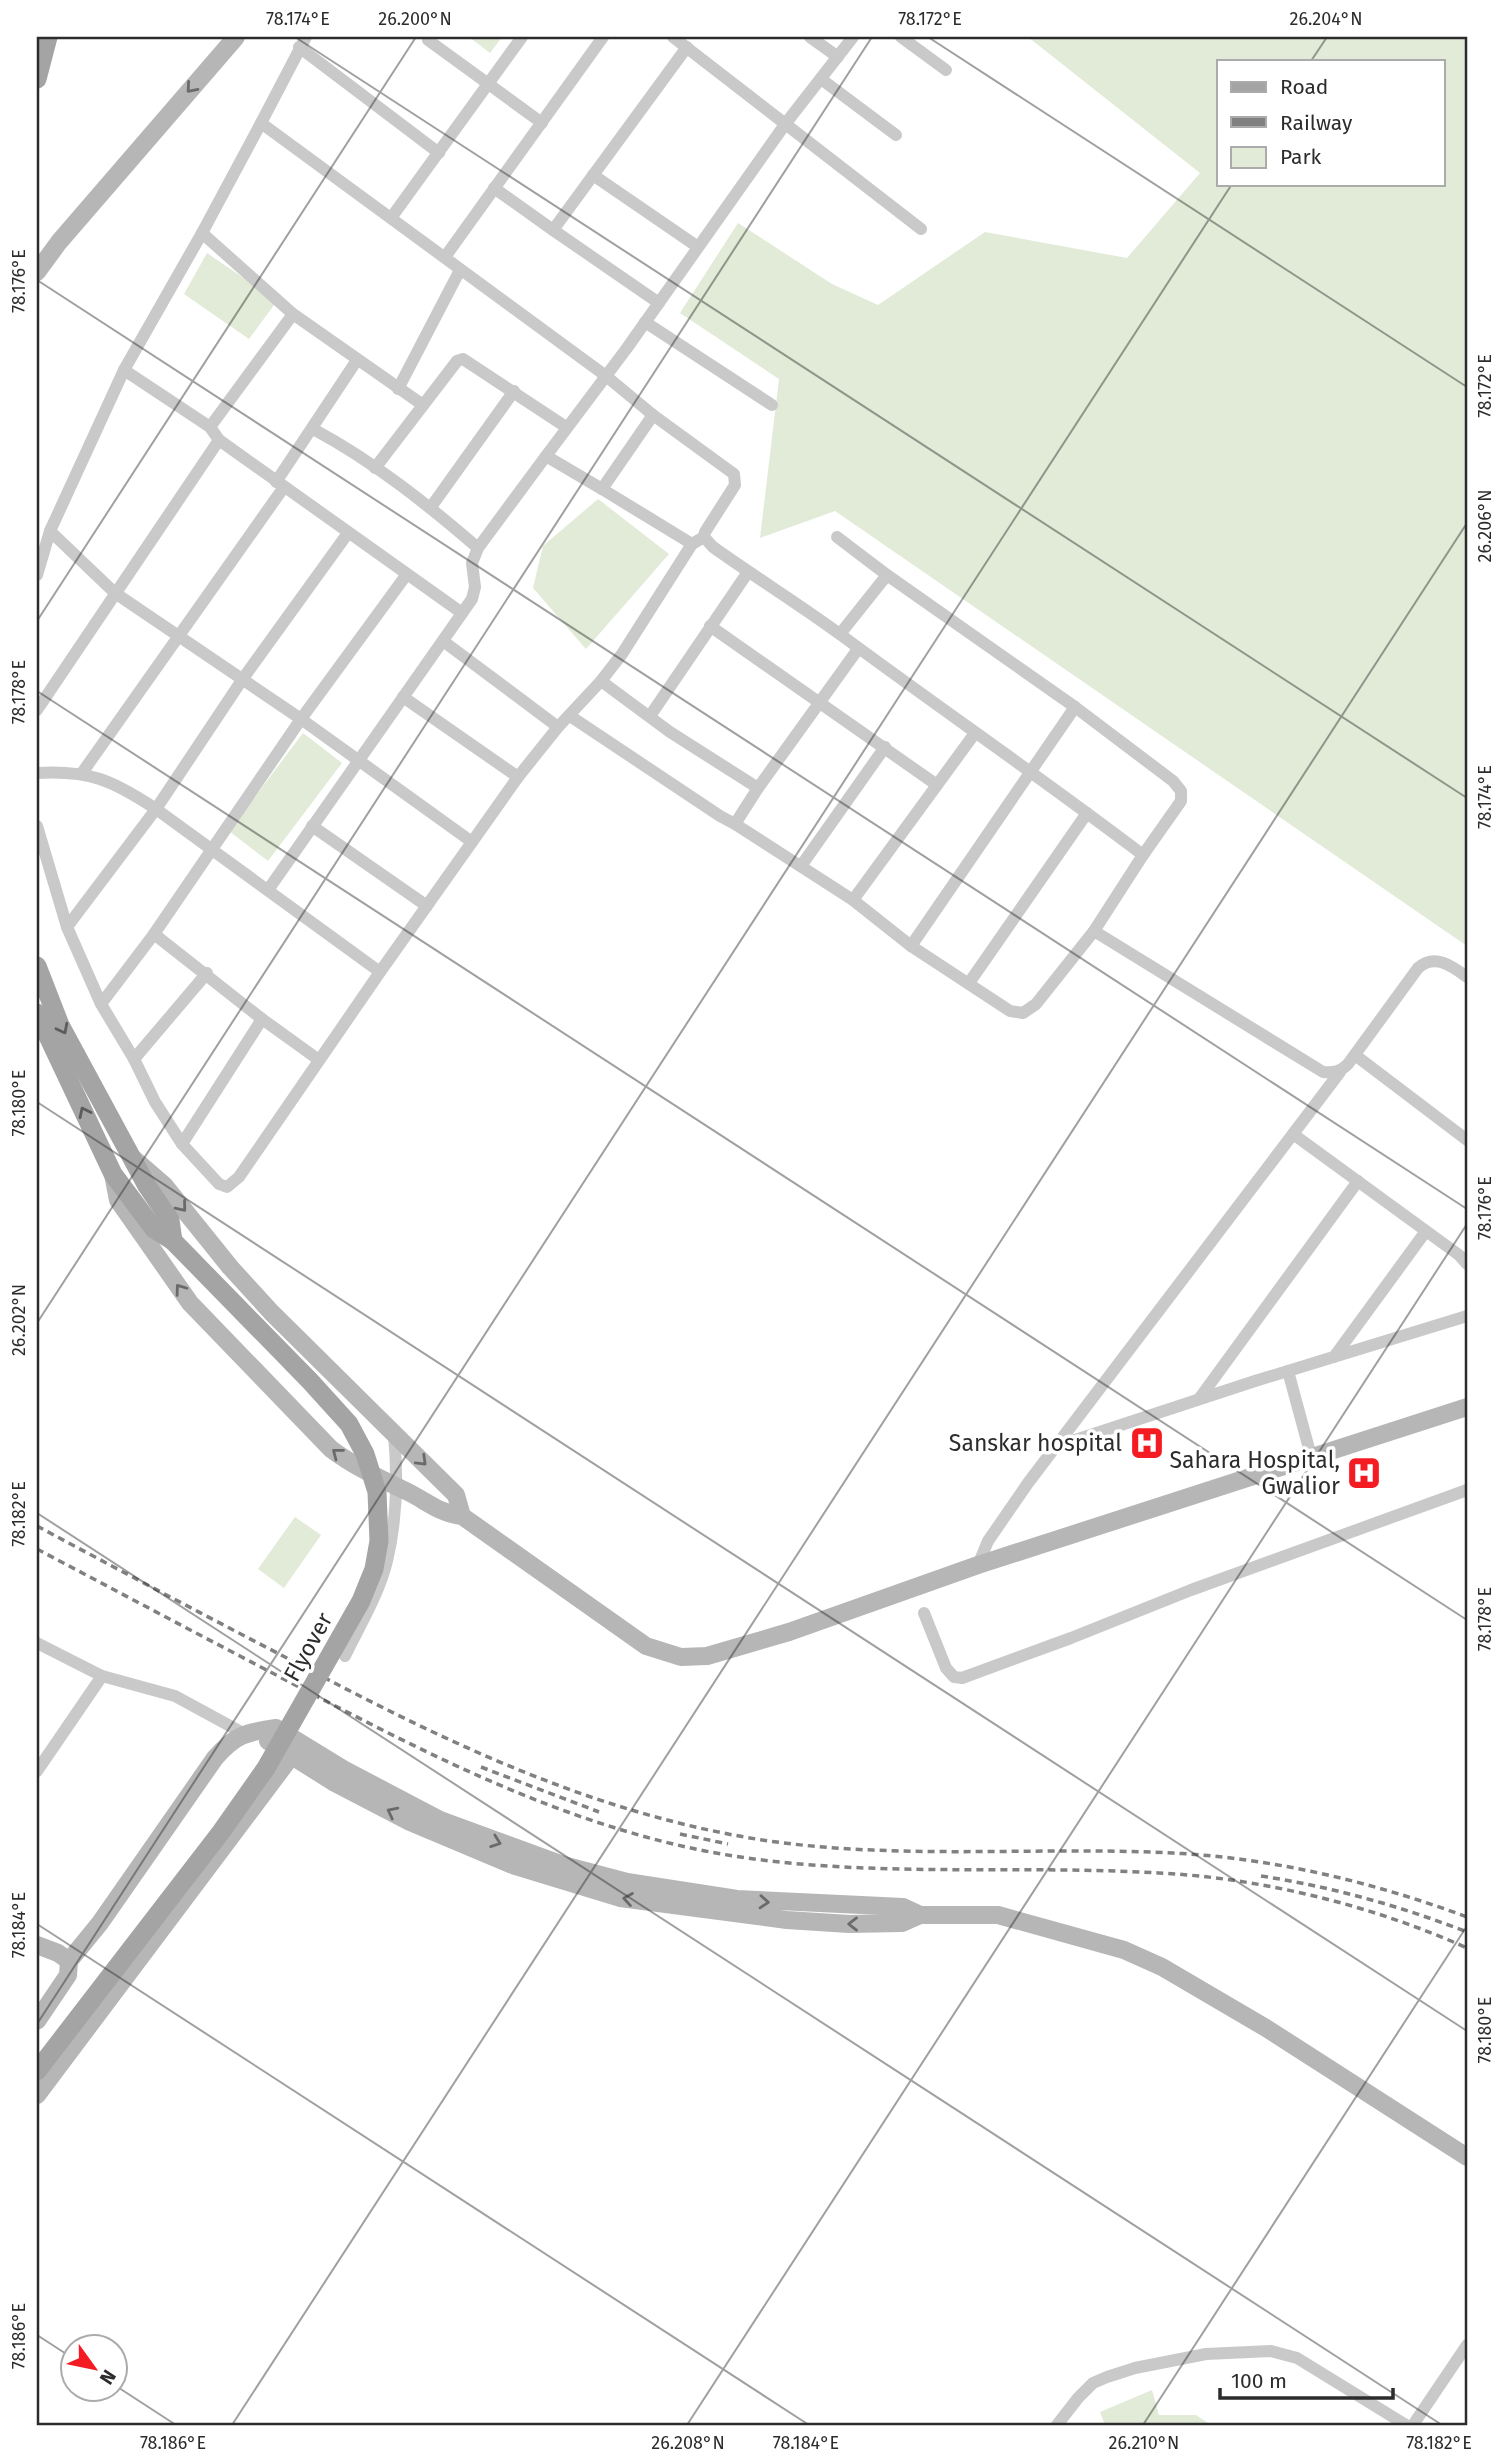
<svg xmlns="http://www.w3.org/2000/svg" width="1504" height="2462" font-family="'Fira Sans',sans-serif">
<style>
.green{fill:#e1ebd7;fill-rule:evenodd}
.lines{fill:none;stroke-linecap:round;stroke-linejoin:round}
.street{stroke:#c9c9c9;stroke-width:12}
.secondary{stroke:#b6b6b6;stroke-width:18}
.primary{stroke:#a4a4a4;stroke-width:19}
.rail{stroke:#818181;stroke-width:3.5;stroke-dasharray:7 5;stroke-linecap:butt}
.primary-bridge{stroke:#a4a4a4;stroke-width:19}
.oneway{stroke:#6a6a6a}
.oneway2{stroke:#5c5c5c}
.ticks{fill:none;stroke:#2c2c2c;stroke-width:2;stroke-opacity:0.45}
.labels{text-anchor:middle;stroke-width:7;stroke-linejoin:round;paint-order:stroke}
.poi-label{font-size:23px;fill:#2c2c2c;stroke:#fff;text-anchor:end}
.street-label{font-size:23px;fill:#2c2c2c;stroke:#fff}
.neatline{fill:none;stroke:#2c2c2c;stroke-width:2.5}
.ticks-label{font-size:18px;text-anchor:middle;fill:#2c2c2c}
</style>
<rect width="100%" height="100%" fill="#fff"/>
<g class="green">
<polygon points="469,37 502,37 490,53"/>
<path d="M1028,37H1467V946L835,511L760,538L779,379L680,313L738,223L832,284L878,305L985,232L1127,258L1200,173ZM1219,61H1443V184H1219Z"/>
<polygon points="207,253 277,301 249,339 184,294"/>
<polygon points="598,499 669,554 586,649 533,588 543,546"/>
<polygon points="303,733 342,763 268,861 229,831"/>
<polygon points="295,1517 321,1535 284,1588 258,1569"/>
<polygon points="1152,2390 1159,2415 1196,2415 1211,2425 1105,2425 1100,2412"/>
</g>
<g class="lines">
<g class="street">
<path d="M306,37L261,123L606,376L653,415L734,474L735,485L705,532L704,537L713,547C755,577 799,604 841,635C941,709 1043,779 1143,855L1094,931L1323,1072C1334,1073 1340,1072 1348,1064L1418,968C1435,953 1452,966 1467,977"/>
<polyline points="673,37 921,229"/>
<polyline points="810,37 838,57"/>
<polyline points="901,37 946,70"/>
<polyline points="428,40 542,123"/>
<polyline points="299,47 439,153"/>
<polyline points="821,79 896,135"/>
<polyline points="261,123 202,233 124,370 210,427 219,440 462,613"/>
<polyline points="593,175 698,247"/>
<polyline points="494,188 553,230 687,47"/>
<polyline points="391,218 522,37"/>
<polyline points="553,230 659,303"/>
<polyline points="202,233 293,314 423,405"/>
<polyline points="445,257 603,37"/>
<polyline points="645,322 772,405"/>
<polyline points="398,389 460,270"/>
<polyline points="653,415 602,489 692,544"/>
<polyline points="210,427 293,314"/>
<path d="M313,429C373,461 427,504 478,548"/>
<polyline points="375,468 457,361 463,359 566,427"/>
<polyline points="276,482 357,360"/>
<polyline points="602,489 546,456 627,348 786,123 853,37"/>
<polyline points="431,507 514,391"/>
<polyline points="50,531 115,593 301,719 472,842"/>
<polyline points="837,537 887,575"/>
<polyline points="37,575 50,531 124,370"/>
<polyline points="710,626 937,785"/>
<polyline points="840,634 887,575 1075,707 1173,781 1181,791 1181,801 1143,855"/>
<polyline points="443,641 558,727"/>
<polyline points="601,681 670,732 758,788"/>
<polyline points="403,697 518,777"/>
<polyline points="37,710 219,440"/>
<polyline points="570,716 720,816 735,824 853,900 911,946 1010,1011 1023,1013 1036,1004 1094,931"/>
<polyline points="650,716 748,572"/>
<path d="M37,773C90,770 112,780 156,809L380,972"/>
<polyline points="82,773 284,487"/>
<polyline points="735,824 758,788 858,649"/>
<polyline points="37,826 67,927 101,1004 134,1059 155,1102 182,1144 219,1184 227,1187 239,1177 380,972 518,777 558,727 601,681 622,654 692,544 704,537"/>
<polyline points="312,826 427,906"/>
<polyline points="801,866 885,747"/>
<polyline points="268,890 472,599 475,587 472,563 478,548 546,456"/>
<polyline points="853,900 975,733"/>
<polyline points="67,927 156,809 242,680 348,533"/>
<polyline points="154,934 262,1019 319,1060"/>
<polyline points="911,946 1075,707"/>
<polyline points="969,983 1087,813"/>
<polyline points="101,1004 154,934 301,719 407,574"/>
<polyline points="1355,1055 1467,1140"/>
<polyline points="134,1059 207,973"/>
<polyline points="1293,1134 1459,1255 1467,1264"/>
<polyline points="182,1144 262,1019"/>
<polyline points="1334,1357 1426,1231"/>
<polyline points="1288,1371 1311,1456"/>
<polyline points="1199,1399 1358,1181"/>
<polyline points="1057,1446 1255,1381 1467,1316"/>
<polyline points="978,1565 988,1541 1028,1483 1340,1072"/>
<polyline points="924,1613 946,1668 954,1677 962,1678 1071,1638 1191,1590 1467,1490"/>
<polyline points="37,1643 102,1676 175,1696 243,1733"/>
<path d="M345,1656C360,1625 379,1594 387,1561C397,1519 398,1477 394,1435"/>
<polyline points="37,1771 102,1676"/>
<polyline points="1057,2425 1078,2398 1093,2383 1107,2377 1135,2368 1206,2354 1271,2351 1297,2358 1406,2425"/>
<polyline points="1413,2425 1467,2345"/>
</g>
<g class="secondary">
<polyline points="37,272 59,242 236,37"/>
<polyline points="134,1159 164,1185 230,1267 272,1313 456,1495 462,1516"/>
<path d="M113,1174L118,1200L190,1303L331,1449C355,1467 381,1479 408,1492C428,1502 439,1513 462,1516L646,1646L681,1657L707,1656L789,1632L978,1565L1467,1407"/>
<polyline points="268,1741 335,1783 410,1822 515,1866 620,1898 787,1920 849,1924 902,1923 920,1915"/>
<polyline points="37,1945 58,1953 69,1961 68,1975 37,2021"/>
<path d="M69,1961L100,1923L215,1758C235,1735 246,1732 276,1728L343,1769L440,1820L563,1865L627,1882L737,1899L903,1907L920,1915H998L1124,1950L1162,1967L1266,2028L1467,2157"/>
<polyline points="37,2095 299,1746"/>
</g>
<g class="primary">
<polyline points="37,79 48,37"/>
<polyline points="37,966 60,1025 147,1186 170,1220 173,1241"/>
<polyline points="37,1013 113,1174 154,1229 173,1241"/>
</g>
<g class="rail">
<path d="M37,1526C119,1570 202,1614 285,1657C436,1737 585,1811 756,1839C894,1861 1034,1846 1172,1853C1273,1858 1373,1882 1467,1917"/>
<path d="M37,1549C124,1595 211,1641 299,1687C429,1755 560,1822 705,1851C855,1880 1008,1864 1159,1873C1262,1878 1374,1906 1467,1948"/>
<polyline points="481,1767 599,1812"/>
<polyline points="680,1834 728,1844"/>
<path d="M1261,1876C1333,1887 1400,1906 1467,1932"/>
</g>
<polyline class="primary-bridge" points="37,2071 221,1832 266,1768 361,1601 374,1569 379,1541 377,1492 365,1454 349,1424 310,1381 173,1241"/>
</g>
<defs><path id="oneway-chevron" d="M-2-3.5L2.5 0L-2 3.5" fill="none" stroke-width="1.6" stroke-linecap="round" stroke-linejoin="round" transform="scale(1.75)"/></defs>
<g class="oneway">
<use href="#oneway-chevron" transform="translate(191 88) rotate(131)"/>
<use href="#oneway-chevron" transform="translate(182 1207) rotate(51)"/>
<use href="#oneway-chevron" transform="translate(180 1289) rotate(-126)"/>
<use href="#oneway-chevron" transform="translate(337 1453) rotate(-142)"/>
<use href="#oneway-chevron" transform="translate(422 1461) rotate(44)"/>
<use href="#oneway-chevron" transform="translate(392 1812) rotate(-153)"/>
<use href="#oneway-chevron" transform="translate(496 1842) rotate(20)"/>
<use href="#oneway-chevron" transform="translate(628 1899) rotate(-171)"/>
<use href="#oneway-chevron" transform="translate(764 1902) rotate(4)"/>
<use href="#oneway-chevron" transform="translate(853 1924) rotate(-180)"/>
</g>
<g class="oneway2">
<use href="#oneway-chevron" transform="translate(63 1029) rotate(63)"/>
<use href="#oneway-chevron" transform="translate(84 1112) rotate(-116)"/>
</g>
<path class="ticks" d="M295,37L1467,798M928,37L1467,387M1311,61L1327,37M37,280L1467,1209M37,621L416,37M37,691L1467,1620M37,1102L1467,2031M37,1323L872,37M37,1513L1442,2425M37,1924L809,2425M37,2024L1232,184M37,2335L74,2359M116,2386L176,2425M232,2425L1467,523M687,2425L1467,1224M1143,2425L1467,1926"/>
<defs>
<g id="hospital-square" transform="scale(1.75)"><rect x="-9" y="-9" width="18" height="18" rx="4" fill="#f51b23" stroke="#fff"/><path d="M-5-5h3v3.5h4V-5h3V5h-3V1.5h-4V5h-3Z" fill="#fff"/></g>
</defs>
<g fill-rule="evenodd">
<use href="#hospital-square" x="1147" y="1443"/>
<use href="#hospital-square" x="1364" y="1473"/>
</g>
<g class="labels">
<g class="poi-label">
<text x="1122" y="1451">Sanskar hospital</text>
<text x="1340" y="1468">Sahara Hospital,<tspan x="1340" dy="26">Gwalior</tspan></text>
</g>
<g class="street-label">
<text transform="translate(308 1647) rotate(-61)" y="8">Flyover</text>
</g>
</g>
<rect width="1504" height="2462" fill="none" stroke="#ffffff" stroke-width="77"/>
<rect x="1217" y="60" width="228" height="126" fill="#ffffff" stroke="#ababab" stroke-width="2"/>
<rect x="1231" y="82" width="35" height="10" fill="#a4a4a4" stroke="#ababab" stroke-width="2"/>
<text x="1280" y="94" font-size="21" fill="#2c2c2c">Road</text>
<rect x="1231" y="117" width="35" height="10" fill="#818181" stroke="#ababab" stroke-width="2"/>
<text x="1280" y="130" font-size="21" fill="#2c2c2c">Railway</text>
<rect x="1231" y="147" width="35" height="21" fill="#e1ebd7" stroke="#ababab" stroke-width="2"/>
<text x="1280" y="164" font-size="21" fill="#2c2c2c">Park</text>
<g transform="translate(94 2368) rotate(123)"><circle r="33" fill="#ffffff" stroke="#ababab" stroke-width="2"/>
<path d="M0-5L12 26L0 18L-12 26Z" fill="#f51b23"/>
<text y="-10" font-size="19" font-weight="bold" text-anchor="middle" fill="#2c2c2c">N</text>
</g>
<path d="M1220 2388v10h173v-10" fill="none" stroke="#2c2c2c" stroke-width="3.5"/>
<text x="1231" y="2388" font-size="21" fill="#2c2c2c" stroke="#ffffff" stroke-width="5" paint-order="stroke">100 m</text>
<rect x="38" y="38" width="1428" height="2386" class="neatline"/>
<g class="ticks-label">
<text x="298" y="25">78.174°E</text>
<text x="415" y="25">26.200°N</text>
<text x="930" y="25">78.172°E</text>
<text x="1326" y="25">26.204°N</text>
<text transform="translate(19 281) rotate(-90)" y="6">78.176°E</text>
<text transform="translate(1485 386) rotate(-90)" y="6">78.172°E</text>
<text transform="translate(1485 526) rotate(-90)" y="6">26.206°N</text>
<text transform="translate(19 692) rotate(-90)" y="6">78.178°E</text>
<text transform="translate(1485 797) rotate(-90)" y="6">78.174°E</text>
<text transform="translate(19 1103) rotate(-90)" y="6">78.180°E</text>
<text transform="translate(1485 1208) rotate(-90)" y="6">78.176°E</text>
<text transform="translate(19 1320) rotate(-90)" y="6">26.202°N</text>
<text transform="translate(19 1514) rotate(-90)" y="6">78.182°E</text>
<text transform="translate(1485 1619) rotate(-90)" y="6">78.178°E</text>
<text transform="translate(19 1925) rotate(-90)" y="6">78.184°E</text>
<text transform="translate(1485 2030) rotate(-90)" y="6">78.180°E</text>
<text transform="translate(19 2336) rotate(-90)" y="6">78.186°E</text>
<text x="173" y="2449">78.186°E</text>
<text x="688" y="2449">26.208°N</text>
<text x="806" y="2449">78.184°E</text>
<text x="1144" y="2449">26.210°N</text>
<text x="1439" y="2449">78.182°E</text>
</g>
</svg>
